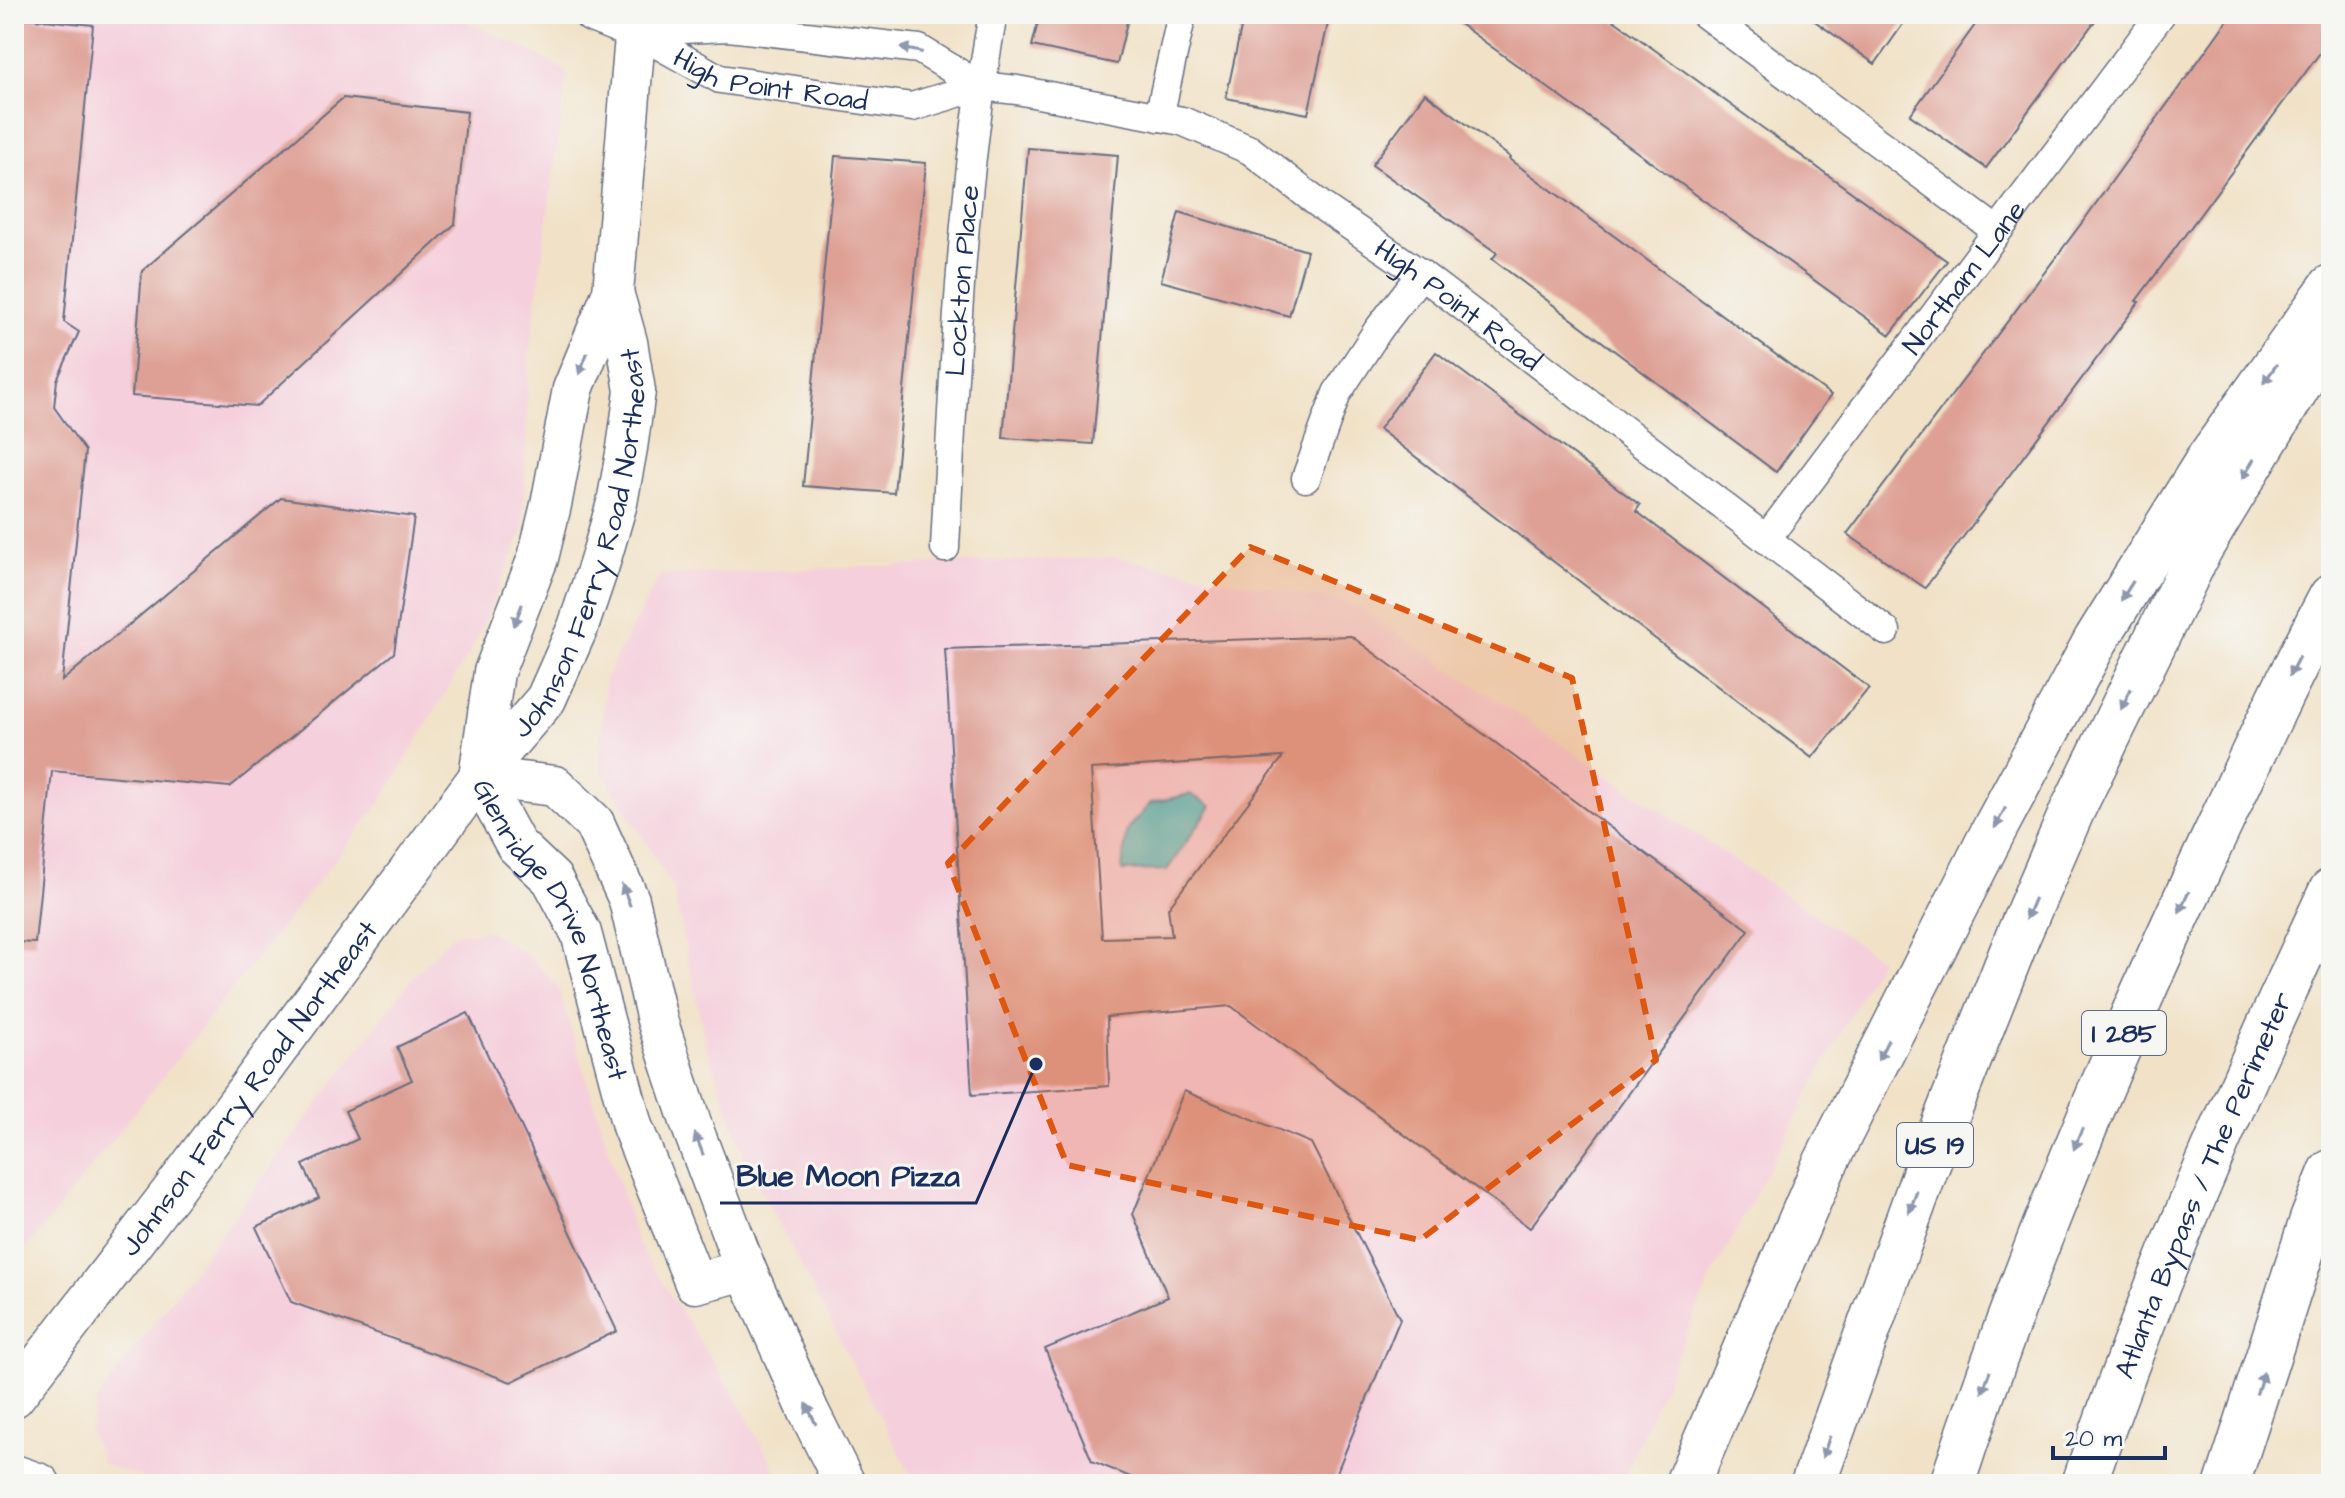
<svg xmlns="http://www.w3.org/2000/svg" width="2345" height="1498" font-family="'Architects Daughter',sans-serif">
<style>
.built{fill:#f5cfdc}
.water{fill:#58c6cc;stroke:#3a7a95;stroke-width:2}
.building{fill:#dea095;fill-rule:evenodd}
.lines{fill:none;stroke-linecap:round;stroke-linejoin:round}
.minor-casing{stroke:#666e83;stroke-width:31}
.tertiary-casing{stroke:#666e83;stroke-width:39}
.secondary-casing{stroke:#666e83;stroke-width:43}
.motorway-casing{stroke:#666e83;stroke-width:47}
.minor{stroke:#fff;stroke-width:28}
.tertiary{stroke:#fff;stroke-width:36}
.secondary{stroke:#fff;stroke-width:40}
.motorway{stroke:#fff;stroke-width:44}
.oneway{fill:#8d97ae}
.marked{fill:#de5710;fill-opacity:0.2;stroke:#de5710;stroke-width:6;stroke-dasharray:16 10;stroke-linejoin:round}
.labels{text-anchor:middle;stroke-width:6;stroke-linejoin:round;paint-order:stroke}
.shield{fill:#f6f6f2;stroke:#5d6b8a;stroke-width:2}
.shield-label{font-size:26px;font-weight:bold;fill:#1b2f5e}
.street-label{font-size:28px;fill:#1b2f5e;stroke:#f6f6f2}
.leader{fill:none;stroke:#1b2f5e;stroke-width:3}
.callout-dot{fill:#1b2f5e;stroke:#f6f6f2;stroke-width:3}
.callout-label{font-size:30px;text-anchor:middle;font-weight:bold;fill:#1b2f5e;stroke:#f6f6f2;stroke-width:6;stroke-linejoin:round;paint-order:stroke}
</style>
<rect width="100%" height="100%" fill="#f6f6f2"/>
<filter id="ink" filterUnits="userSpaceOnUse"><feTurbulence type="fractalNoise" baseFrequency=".0125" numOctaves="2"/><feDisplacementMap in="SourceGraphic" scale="16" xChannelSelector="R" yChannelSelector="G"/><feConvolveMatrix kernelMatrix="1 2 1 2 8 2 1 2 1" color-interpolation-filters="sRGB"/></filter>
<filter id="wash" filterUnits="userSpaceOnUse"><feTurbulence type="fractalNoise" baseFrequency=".006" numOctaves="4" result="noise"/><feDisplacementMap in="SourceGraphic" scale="32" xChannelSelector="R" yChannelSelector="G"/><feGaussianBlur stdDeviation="1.8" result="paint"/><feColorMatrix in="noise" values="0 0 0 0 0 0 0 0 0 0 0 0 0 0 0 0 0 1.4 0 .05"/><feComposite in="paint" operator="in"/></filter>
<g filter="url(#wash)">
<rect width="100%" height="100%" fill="#f1e2c7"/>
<g class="built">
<polygon points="14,14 450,14 531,51 567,72 529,357 523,531 474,645 381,802 14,1264"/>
<polygon points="1114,557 1355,605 1880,959 1709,1282 1621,1484 916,1484 747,1164 706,1045 673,888 600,767 605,679 660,575"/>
<polygon points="490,931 529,956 558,987 638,1244 737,1399 783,1484 160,1484 103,1464 89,1431 96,1401 413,977 455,933"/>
</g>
<polygon class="water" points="1190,794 1211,806 1167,870 1122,871 1127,829 1151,803"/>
<g id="blocks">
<g class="building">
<polygon points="1040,14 1129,14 1117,64 1032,46"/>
<polygon points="1244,14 1330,14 1308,114 1226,98"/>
<polygon points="1446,14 1605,14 1947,261 1890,335"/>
<polygon points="1805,14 1910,14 1875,64"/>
<polygon points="1983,14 2100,14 1986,168 1910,115"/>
<polygon points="2232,14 2331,14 2331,38 2136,301 2139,302 1925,588 1847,534 2084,220"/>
<polygon points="14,17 93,25 64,322 79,332 57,380 54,407 85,451 62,681 281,498 414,517 394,653 230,787 52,771 35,943 14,942"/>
<polygon points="1425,93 1510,157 1509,159 1831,395 1776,472 1492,259 1497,253 1372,165"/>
<polygon points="343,98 467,112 455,224 257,406 132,396 142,271"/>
<polygon points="1028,148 1118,155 1093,444 1003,438"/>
<polygon points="835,156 926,163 894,493 803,486"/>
<polygon points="1179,212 1307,251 1289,316 1161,281"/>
<polygon points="1436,352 1640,505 1636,511 1869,688 1812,758 1379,429"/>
<path d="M1351,636L1749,930L1530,1228L1231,1006L1107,1017L1109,1086L972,1095L945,649ZM1283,757L1168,908L1172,936L1102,938L1091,769Z"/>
<polygon points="468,1013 617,1331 511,1382 291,1302 256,1227 319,1198 303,1165 358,1139 345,1111 412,1080 397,1047"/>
<polygon points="1184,1091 1311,1143 1400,1319 1332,1484 1147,1484 1092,1461 1045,1349 1168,1297 1133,1214"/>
</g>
</g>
</g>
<g filter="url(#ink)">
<use href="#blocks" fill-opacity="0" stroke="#666e83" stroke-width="2"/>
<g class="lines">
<g class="minor-casing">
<g id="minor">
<polyline points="1705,14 1997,231"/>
<path id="s1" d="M634,31L720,79L912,107L980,86L1017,90L1182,121L1250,150L1323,207L1421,274L1886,631"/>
<polyline points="636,31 729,27 919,49 980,86"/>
<polyline points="1159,117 1182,14"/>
<polyline points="1306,478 1337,393 1378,330 1421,274"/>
<path id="s2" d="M1766,539L2161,14"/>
<path id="s3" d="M945,548C954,371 961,188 993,14"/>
</g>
</g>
<g class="tertiary-casing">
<polyline id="tertiary" points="592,14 634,31"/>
</g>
<g class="secondary-casing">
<g id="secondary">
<polyline points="479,777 555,786 594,823 629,900 657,1020 691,1124 746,1270 809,1412 845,1484"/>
<polyline points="479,777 494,672 538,558 551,505 573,389 613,292 637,14"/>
<path id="s4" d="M479,777L516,845L552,879L581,933L632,1126L695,1283L746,1270"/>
<path id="s5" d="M14,1397L173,1190L479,777L546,699L578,627L599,565L617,503L627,448L635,391L627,342L613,292"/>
<polyline points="14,1475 40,1484"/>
</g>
</g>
<g class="motorway-casing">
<g id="motorway">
<polyline points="1687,1484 1824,1166 1996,826 2096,640 2209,458 2331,287"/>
<polyline points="1813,1484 1926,1169 2018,936 2072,811 2200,549 2324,343"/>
<path d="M1952,1484C2021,1271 2106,1068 2201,865C2243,775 2284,685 2331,597"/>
<path id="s6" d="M2084,1484C2153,1281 2240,1085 2331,891"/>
<polyline points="2227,1484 2312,1220 2331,1172"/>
</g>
</g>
<use href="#minor" class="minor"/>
<use href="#tertiary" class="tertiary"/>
<use href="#secondary" class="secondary"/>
<use href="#motorway" class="motorway"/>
</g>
<defs><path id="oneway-solid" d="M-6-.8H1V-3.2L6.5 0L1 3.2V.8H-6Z" transform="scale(2)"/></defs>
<g class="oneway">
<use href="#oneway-solid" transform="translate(911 50) rotate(-168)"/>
<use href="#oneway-solid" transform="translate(583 364) rotate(111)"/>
<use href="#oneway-solid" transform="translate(2270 374) rotate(125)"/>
<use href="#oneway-solid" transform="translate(2248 469) rotate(121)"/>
<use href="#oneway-solid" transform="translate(2127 591) rotate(122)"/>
<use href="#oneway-solid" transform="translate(518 615) rotate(111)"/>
<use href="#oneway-solid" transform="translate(2294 666) rotate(117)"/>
<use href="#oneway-solid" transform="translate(2126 699) rotate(116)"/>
<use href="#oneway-solid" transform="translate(2000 818) rotate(118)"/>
<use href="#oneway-solid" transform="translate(626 895) rotate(-111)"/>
<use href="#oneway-solid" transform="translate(2184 902) rotate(115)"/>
<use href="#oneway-solid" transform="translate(2030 909) rotate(113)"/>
<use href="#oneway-solid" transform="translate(1883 1050) rotate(117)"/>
<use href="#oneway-solid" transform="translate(2078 1139) rotate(112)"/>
<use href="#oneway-solid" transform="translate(699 1144) rotate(-111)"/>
<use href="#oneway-solid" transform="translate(1913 1202) rotate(110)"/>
<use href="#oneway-solid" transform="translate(1986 1382) rotate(110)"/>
<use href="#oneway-solid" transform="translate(2260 1383) rotate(-72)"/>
<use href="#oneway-solid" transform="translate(811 1414) rotate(-115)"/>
<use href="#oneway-solid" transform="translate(1826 1447) rotate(109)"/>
</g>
</g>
<path class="marked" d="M1250,547L1572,678L1656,1060L1420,1240L1067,1165L948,863Z"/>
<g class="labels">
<g class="shield">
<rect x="2082" y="1011" width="84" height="44" rx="6"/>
<rect x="1897" y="1123" width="76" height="44" rx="6"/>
</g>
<g class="shield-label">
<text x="2124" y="1042">I 285</text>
<text x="1935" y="1154">US 19</text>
</g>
<g class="street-label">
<text dy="10" stroke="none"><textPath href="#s1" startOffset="148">High Point Road</textPath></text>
<text dy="10" stroke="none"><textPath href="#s2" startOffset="328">Northam Lane</textPath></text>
<text dy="10" stroke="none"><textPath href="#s3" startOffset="268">Lockton Place</textPath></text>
<text dy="10" stroke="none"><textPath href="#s1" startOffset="902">High Point Road</textPath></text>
<text dy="10" stroke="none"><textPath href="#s5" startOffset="1038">Johnson Ferry Road Northeast</textPath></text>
<text dy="10" stroke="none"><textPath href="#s4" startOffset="172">Glenridge Drive Northeast</textPath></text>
<text dy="10" stroke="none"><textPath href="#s5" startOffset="388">Johnson Ferry Road Northeast</textPath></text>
<text dy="10" stroke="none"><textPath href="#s6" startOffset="322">Atlanta Bypass / The Perimeter</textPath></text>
</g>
</g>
<path class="leader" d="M1036 1064L976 1203H720"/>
<circle class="callout-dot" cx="1036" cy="1064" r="8"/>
<g class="callout-label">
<text x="848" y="1186">Blue Moon Pizza</text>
</g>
<rect width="2345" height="1498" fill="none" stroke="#f6f6f2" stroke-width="48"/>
<path d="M2053 1446v12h112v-12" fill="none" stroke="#1b2f5e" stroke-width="4"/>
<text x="2065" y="1446" font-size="24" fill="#1b2f5e" stroke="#f6f6f2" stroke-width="6" paint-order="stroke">20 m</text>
</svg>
